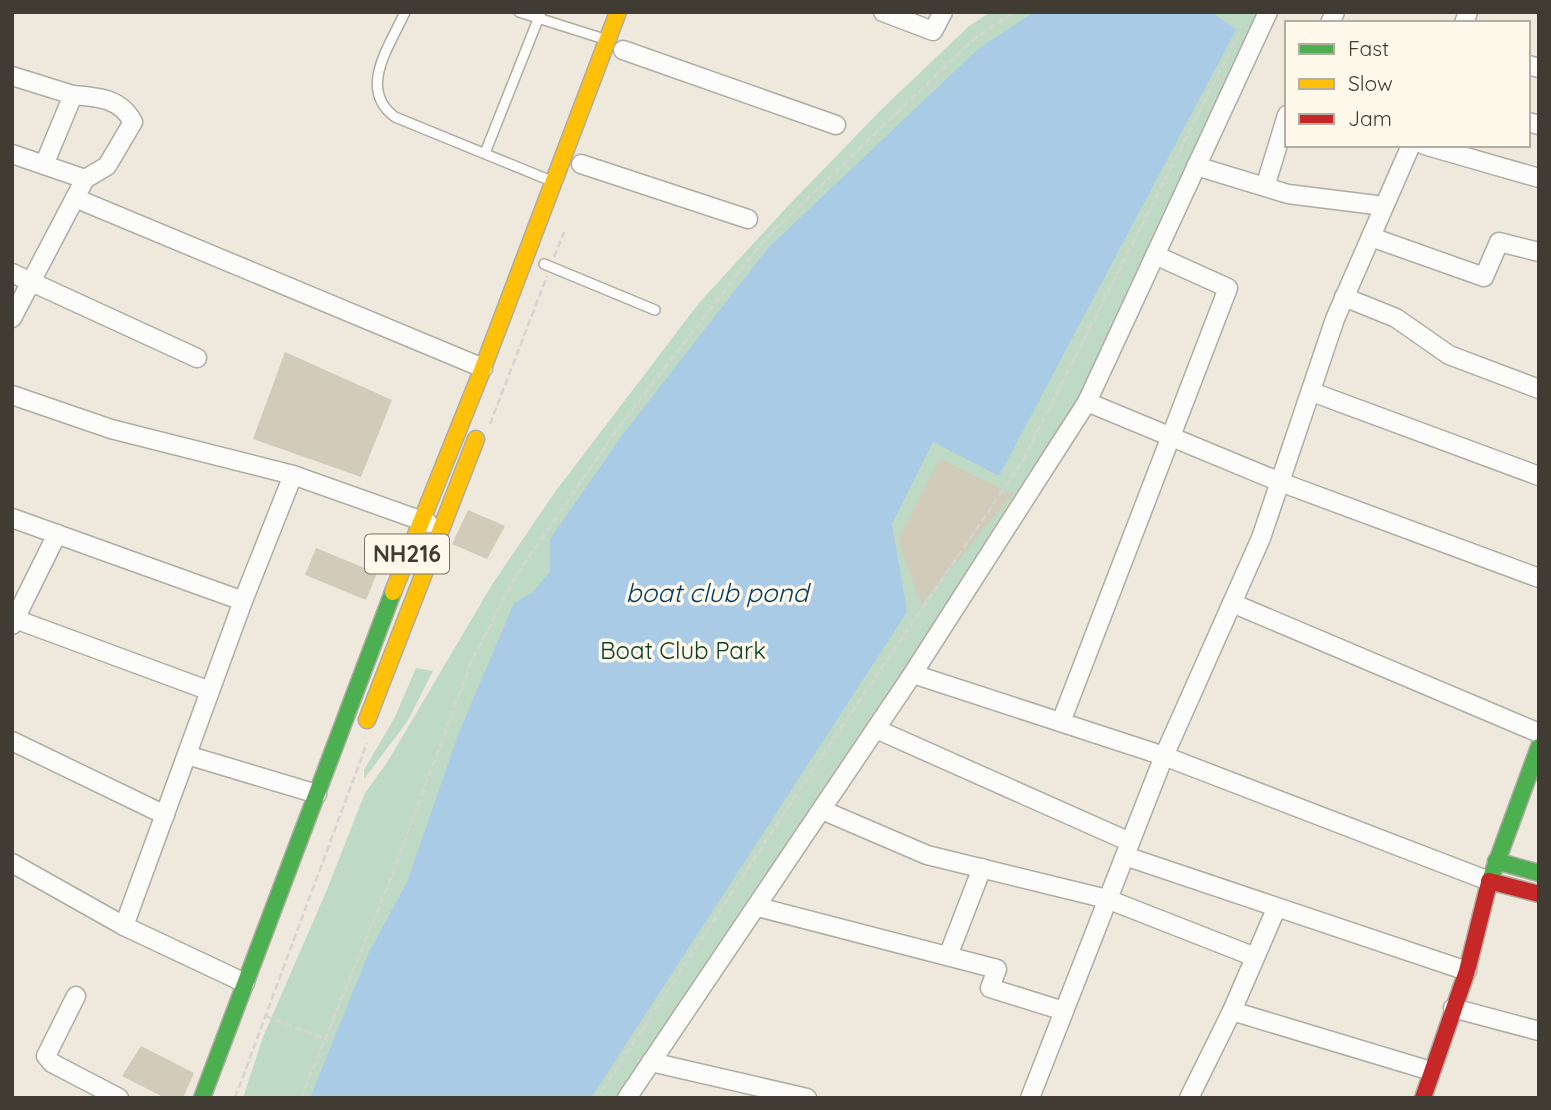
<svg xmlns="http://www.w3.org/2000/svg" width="1551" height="1110" font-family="Quicksand,sans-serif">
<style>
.green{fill:#bfdac4}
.water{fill:#aacbe6}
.building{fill:#d2cbba}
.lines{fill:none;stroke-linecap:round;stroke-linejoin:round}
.lane-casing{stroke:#b0aca3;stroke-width:12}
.street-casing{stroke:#b0aca3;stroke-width:21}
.fast-casing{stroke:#b0aca3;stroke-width:19}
.slow-casing{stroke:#b0aca3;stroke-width:19}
.jam-casing{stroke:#b0aca3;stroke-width:19}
.path{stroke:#d6d4d1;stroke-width:2.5;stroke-dasharray:7 3.5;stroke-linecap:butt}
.lane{stroke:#fcfcfa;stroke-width:9}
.street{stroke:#fcfcfa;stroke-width:18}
.fast{stroke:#4caf50;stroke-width:16}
.slow{stroke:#ffc107;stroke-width:16}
.jam{stroke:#c62828;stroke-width:16}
.labels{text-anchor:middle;stroke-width:7;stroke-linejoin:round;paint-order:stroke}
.shield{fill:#fff9ec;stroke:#79756b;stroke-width:2}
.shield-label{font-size:23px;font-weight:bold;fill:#403c34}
.park-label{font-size:24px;fill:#0b402a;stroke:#fff9ec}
.water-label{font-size:26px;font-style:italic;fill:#013e67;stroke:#fff9ec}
</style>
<rect width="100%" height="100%" fill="#eee8dd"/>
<g class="green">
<polygon points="991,12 1258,12 1095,384 618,1098 243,1098 263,1037 326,892 365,793 388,761 493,583 555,492 699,303 785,209 882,109 969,26"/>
<polygon points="416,668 433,671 407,722 364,779 364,770 395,717"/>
</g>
<polygon class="water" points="1034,12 1212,12 1236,30 999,476 933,442 892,524 907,612 591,1098 310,1098 369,952 407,882 459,732 514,603 533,592 550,571 550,539 623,434 768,248 978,49"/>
<g class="building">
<polygon points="285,352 392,400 361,477 253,439"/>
<polygon points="940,459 1013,494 921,605 898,539"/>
<polygon points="468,510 505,526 487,559 452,544"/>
<polygon points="316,548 377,573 366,600 305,575"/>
<polygon points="141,1046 194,1073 183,1098 165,1098 122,1076"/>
</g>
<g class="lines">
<g class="lane-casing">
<g id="lane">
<path d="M405,12C390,46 357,89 395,117L549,180"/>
<polyline points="519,12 601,38"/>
<polyline points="485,153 541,12"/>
<polyline points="544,264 655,310"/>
</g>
</g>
<g class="street-casing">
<g id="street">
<polyline points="883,12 933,31 943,12"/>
<polyline points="1330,23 1335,12"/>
<polyline points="1464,23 1468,12"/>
<polyline points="623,50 836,125"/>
<polyline points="1528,65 1539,68"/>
<polyline points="12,76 73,95 44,165"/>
<path d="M73,95C98,97 120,98 133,122L107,166L85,179"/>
<polyline points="1528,122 1539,125"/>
<polyline points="1424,145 1539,178"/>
<polyline points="12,154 85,179 12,318"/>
<polyline points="581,164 748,219"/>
<polyline points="1196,166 1288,194 1384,206"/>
<polyline points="1265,187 1287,115"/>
<polyline points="75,198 483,368"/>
<polyline points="1371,237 1484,277 1499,242 1539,252"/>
<polyline points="12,273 197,358"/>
<polyline points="1344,297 1396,318 1449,355 1539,389"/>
<polyline points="1312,392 1539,476"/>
<polyline points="12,395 111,429 293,475 428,523"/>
<polyline points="1087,402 1280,482 1539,578"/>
<polyline points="12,518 243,601"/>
<polyline points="1232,603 1539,733"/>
<polyline points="15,619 210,691"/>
<polyline points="12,625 57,534"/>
<polyline points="913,674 1164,756 1489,881"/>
<polyline points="1061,722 1228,288 1155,255"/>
<polyline points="876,729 1130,842"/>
<polyline points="12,741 165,815"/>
<polyline points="187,755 317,794"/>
<polyline points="822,810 927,855 1107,899 1255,957"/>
<polyline points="1125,856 1467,971"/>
<polyline points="12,863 124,926 245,983"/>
<polyline points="758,907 997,969 990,988 1064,1011"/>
<polyline points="124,926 243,601 293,475"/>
<polyline points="948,956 982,868"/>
<polyline points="76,996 46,1056 52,1063 119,1098"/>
<polyline points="1453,1008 1539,1031"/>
<polyline points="1232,1011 1276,909"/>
<polyline points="651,1062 807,1098"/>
<polyline points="627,1098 910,678 1087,402 1268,12"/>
<polyline points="1030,1098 1164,756 1261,538 1335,319 1411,145"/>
<polyline points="1189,1098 1232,1011 1431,1071"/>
</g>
</g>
<g class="fast-casing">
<g id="fast">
<polyline points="1496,861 1539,873"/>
<polyline points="1489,883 1539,747"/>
<polyline points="202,1098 393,592"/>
</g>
</g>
<g class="slow-casing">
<g id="slow">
<polyline points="393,592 483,368 618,12"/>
<polyline points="367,720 476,439"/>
</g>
</g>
<g class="jam-casing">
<g id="jam">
<polyline points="1489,881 1539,894"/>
<polyline points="1423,1098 1467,971 1489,883"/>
</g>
</g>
<g class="path">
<polyline points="554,257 564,232"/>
<polyline points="490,424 547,276"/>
<polyline points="266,1016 325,1039"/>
<polyline points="235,1098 367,743"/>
<polyline points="301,1098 392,875 472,660 517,574 616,431 763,241 974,39 1014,12"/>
<polyline points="597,1098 819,760 1022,462 1237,37"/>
</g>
<use href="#lane" class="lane"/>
<use href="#street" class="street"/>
<use href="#fast" class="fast"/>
<use href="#slow" class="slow"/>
<use href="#jam" class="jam"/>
</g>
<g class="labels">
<rect class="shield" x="365" y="534.5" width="84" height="39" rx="5"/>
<g class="shield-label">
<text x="407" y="562">NH216</text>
</g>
<g class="park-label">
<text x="683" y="659">Boat Club Park</text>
</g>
<g class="water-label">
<text x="717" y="602">boat club pond</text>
</g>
</g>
<rect width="1551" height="1110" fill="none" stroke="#403c34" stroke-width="28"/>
<rect x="1285" y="21" width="245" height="126" fill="#fff9ec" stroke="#b3ada2" stroke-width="2"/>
<rect x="1299" y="44" width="35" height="10" fill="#4caf50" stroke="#b3ada2" stroke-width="2"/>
<text x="1348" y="56" font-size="21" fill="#403c34">Fast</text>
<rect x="1299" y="79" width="35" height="10" fill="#ffc107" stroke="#b3ada2" stroke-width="2"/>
<text x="1348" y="91" font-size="21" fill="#403c34">Slow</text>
<rect x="1299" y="114" width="35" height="10" fill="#c62828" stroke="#b3ada2" stroke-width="2"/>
<text x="1348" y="126" font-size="21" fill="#403c34">Jam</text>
</svg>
